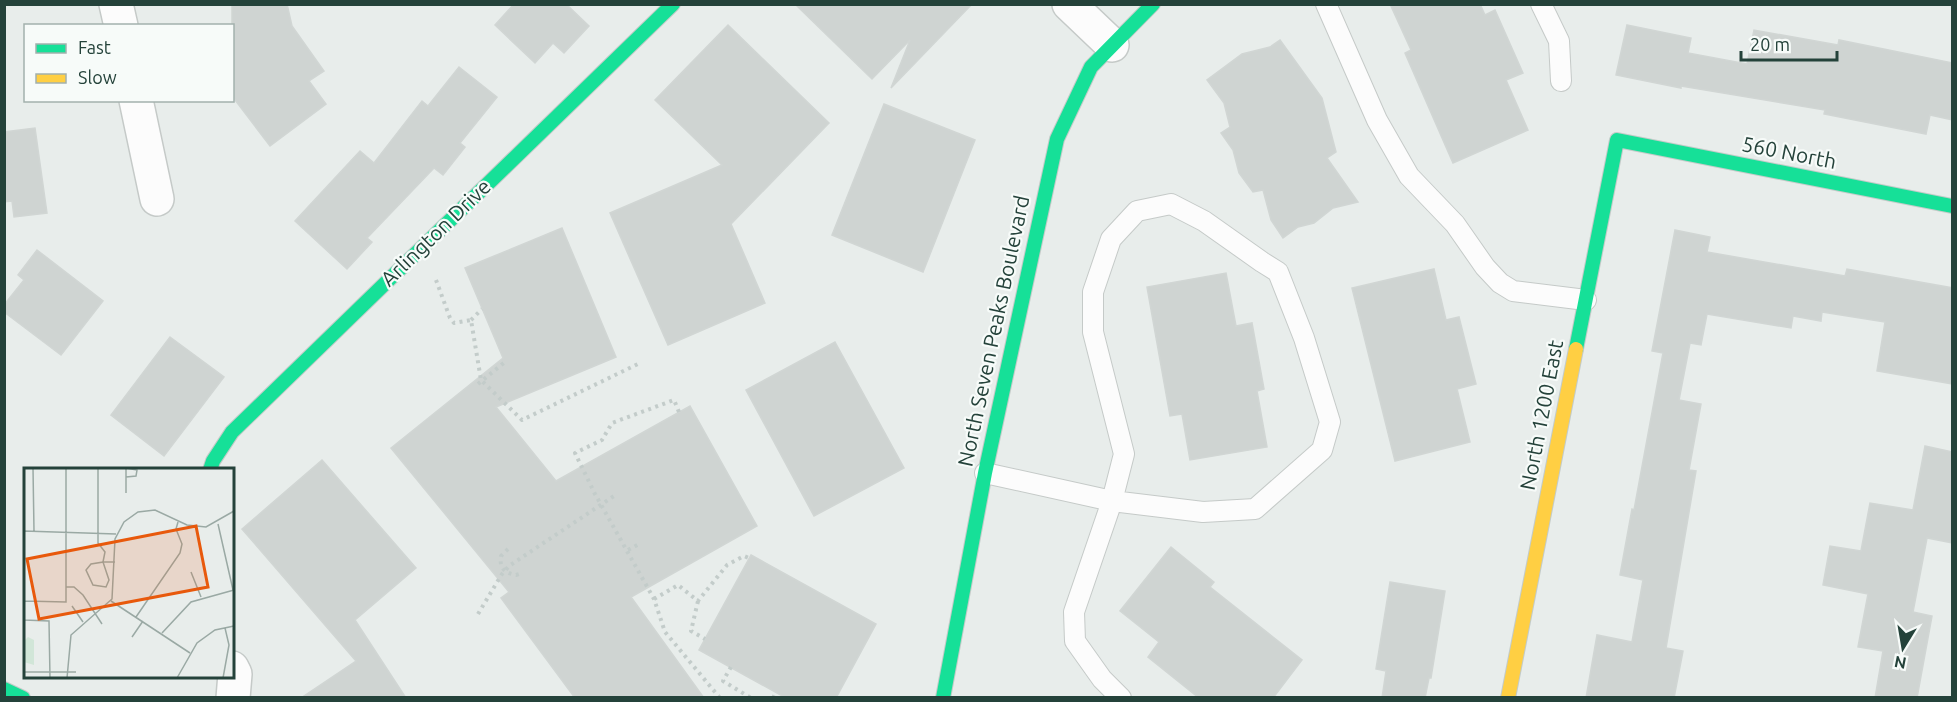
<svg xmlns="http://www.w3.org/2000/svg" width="1957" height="702" font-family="Ubuntu,sans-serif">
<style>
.building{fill:#cfd4d2;stroke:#d1d6d4;stroke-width:1.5}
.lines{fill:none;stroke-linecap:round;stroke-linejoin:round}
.lane-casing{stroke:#c5cac8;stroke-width:22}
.street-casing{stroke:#c5cac8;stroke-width:36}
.fast-casing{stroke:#c3cbc8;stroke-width:16}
.slow-casing{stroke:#c3cbc8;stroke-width:16}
.path{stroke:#c3ccca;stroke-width:4;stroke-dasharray:3 4.5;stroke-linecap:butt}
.lane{stroke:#fcfcfc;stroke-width:20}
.street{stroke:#fcfcfc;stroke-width:33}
.fast{stroke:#16e098;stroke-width:14}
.slow{stroke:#ffcf43;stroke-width:14}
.labels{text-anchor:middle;stroke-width:4.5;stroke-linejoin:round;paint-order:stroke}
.street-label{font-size:21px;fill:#24423a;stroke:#f7fbf9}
.inset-road{fill:none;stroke:#9aa9a4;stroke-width:1.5}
.view{fill:#e8590c;fill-opacity:0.15;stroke:#e8590c;stroke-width:3}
.inset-edge{fill:none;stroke:#24423a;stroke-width:3}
</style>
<rect width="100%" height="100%" fill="#e8edeb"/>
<g class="building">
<polygon points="232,4 287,4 292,26 324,71 309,81 326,104 270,146 232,96"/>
<polygon points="514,4 566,4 589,26 564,53 553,43 535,63 495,25"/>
<polygon points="795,4 972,4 891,88 910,40 872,79"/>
<polygon points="1390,4 1480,4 1485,15 1495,10 1523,73 1506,80 1528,130 1453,163 1405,53 1411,50"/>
<polygon points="728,25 829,123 731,224 765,303 668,345 610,213 722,165 655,100"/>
<polygon points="1627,25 1691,38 1688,53 1747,64 1754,30 1838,45 1839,40 1953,63 1953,120 1930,115 1926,134 1824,114 1825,110 1681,86 1681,88 1616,75"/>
<polygon points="1280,40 1322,98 1336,152 1327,158 1358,202 1333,208 1314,223 1298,227 1283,238 1271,220 1263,190 1253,192 1239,173 1233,150 1221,133 1230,127 1224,103 1207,80 1242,54 1270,47"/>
<polygon points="459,67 497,97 460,143 465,147 443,175 434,168 367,238 372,242 347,269 295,221 360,151 374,163 422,101 428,106"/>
<polygon points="884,104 975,140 923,272 832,235"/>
<polygon points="35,128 47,213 14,217 12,201 4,202 4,132"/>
<polygon points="562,228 616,357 496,407 556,481 690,406 757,526 631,597 704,698 575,698 501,598 509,592 391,448 503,358 465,268"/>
<polygon points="1675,230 1710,237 1707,252 1845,276 1847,269 1953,288 1953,384 1877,371 1885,322 1822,312 1821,321 1793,316 1791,328 1707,314 1701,345 1690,343 1679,400 1701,404 1689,470 1696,471 1666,648 1683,651 1674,698 1586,698 1597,635 1632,642 1643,580 1620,575 1632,509 1634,510 1663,353 1652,351"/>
<polygon points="37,250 103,301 61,355 4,312 4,305 24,280 18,275"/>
<polygon points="1434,269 1446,320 1459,317 1476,384 1457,389 1470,442 1395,461 1352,288"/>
<polygon points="1226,273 1236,326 1252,323 1264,389 1257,391 1267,447 1190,460 1182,414 1170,416 1147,287"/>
<polygon points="170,337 224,377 164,456 111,415"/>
<polygon points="835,342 904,468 814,516 746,390"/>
<polygon points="1925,446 1953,452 1953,543 1927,538 1913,612 1932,616 1917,698 1875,698 1883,651 1858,647 1868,594 1823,585 1830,546 1861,551 1870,503 1913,510"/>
<polygon points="322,460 416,568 355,620 406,698 301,698 356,661 242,529"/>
<polygon points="1171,547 1214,582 1210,587 1302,660 1273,698 1199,698 1148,657 1159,642 1120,611"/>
<polygon points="751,555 876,624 836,698 786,698 699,650"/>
<polygon points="1390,582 1445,591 1431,678 1429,678 1425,698 1382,698 1386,671 1376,669"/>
</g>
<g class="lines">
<g class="lane-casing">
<g id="lane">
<polyline points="1326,4 1377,120 1409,176 1455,224 1485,267 1500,283 1513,291 1586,300"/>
<polyline points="1541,4 1559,41 1561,81"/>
<polyline points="985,473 1112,501 1203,512 1255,509 1322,450 1330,422 1304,338 1278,272 1262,262 1204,221 1171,204 1137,211 1111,239 1093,292 1093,332 1124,454 1112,501 1074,612 1075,641 1102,679 1121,698"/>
</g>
</g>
<g class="street-casing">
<g id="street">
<polyline points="116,4 121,26"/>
<polyline points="1069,4 1112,45"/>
<polyline points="136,100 157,199"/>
<polyline points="232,668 235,674 233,698"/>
</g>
</g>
<g class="fast-casing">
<g id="fast">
<polyline points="1576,349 1617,140 1952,206"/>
<polyline points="210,470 213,461 232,432 673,4"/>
<polyline points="4,689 23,698"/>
<polyline points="943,698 985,473 1057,139 1091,67 1153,4"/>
</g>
</g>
<g class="slow-casing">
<polyline id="slow" points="1508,698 1576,349"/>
</g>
<g class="path">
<polyline points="436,280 450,318 454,323 471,320 481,380 522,420 640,363"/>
<polyline points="471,320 482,309"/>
<polyline points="478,384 505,362"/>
<polyline points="679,412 674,400 612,423 602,440 575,453 595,494 654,599 665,632 720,698"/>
<path d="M508,549L501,556C499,568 505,573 516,575L519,574"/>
<polyline points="628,550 641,543"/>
<polyline points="654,599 678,585 698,601 727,565 744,556 749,558"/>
<polyline points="698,601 691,631 705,639"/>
<polyline points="478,614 502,574 509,566 614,496"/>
<polyline points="731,667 723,681 751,698"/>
<polyline points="773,698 776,692"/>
</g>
<use href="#lane" class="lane"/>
<use href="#street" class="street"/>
<use href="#fast" class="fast"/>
<use href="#slow" class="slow"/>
</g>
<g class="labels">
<g class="street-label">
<text transform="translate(1789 153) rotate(11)" y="7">560 North</text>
<text transform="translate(436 233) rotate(-44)" y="7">Arlington Drive</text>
<text transform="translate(994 331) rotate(-78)" y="7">North Seven Peaks Boulevard</text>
<text transform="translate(1542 415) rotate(-79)" y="7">North 1200 East</text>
</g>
</g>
<g transform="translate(24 468)">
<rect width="210" height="210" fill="#e8edeb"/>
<path d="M4,169L10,172V197L0,194V173Z" fill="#d1e6d8"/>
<path class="inset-road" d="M9,0L10,63M74,0V75L81,84L79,94L67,96L62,102L69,117L82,119L85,112L79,94H91M102,25V0L113,2L112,8L102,9M194,56L209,122M0,63L92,66M167,104L177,129M42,119H50L59,127L78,156M0,133L42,134V0M87,133L166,185M48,138L59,154M112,149L156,85L158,76L152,61L154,54M0,152V63M0,152L25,153L26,210M138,165L167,134L210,122M108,169L119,153M0,204H52M43,210L47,167L88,131L91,71L100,54L114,44L131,42L163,57L182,59L210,43M153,210L173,175L191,162L210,158M199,210L205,177L201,160"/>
<path class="view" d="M172,58L184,119L15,151L3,91Z"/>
<rect width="210" height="210" class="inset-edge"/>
</g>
<rect width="1957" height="702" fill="none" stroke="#24423a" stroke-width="12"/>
<rect x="24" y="24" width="210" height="78" fill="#f7fbf9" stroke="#a3b1ad" stroke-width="1.5"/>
<rect x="36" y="44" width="30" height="9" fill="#16e098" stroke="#a3b1ad" stroke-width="1.5"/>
<text x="78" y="54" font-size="18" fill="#24423a">Fast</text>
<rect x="36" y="74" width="30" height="9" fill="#ffcf43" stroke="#a3b1ad" stroke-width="1.5"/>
<text x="78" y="84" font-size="18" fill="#24423a">Slow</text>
<g transform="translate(1903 648) rotate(191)" stroke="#f7fbf9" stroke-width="4.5" paint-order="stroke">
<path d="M0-4.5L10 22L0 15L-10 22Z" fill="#24423a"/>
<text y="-9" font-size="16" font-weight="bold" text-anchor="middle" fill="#24423a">N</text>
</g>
<path d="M1741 51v9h96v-9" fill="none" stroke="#24423a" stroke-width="3"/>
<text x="1750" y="51" font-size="18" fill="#24423a" stroke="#f7fbf9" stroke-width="4.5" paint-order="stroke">20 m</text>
</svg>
